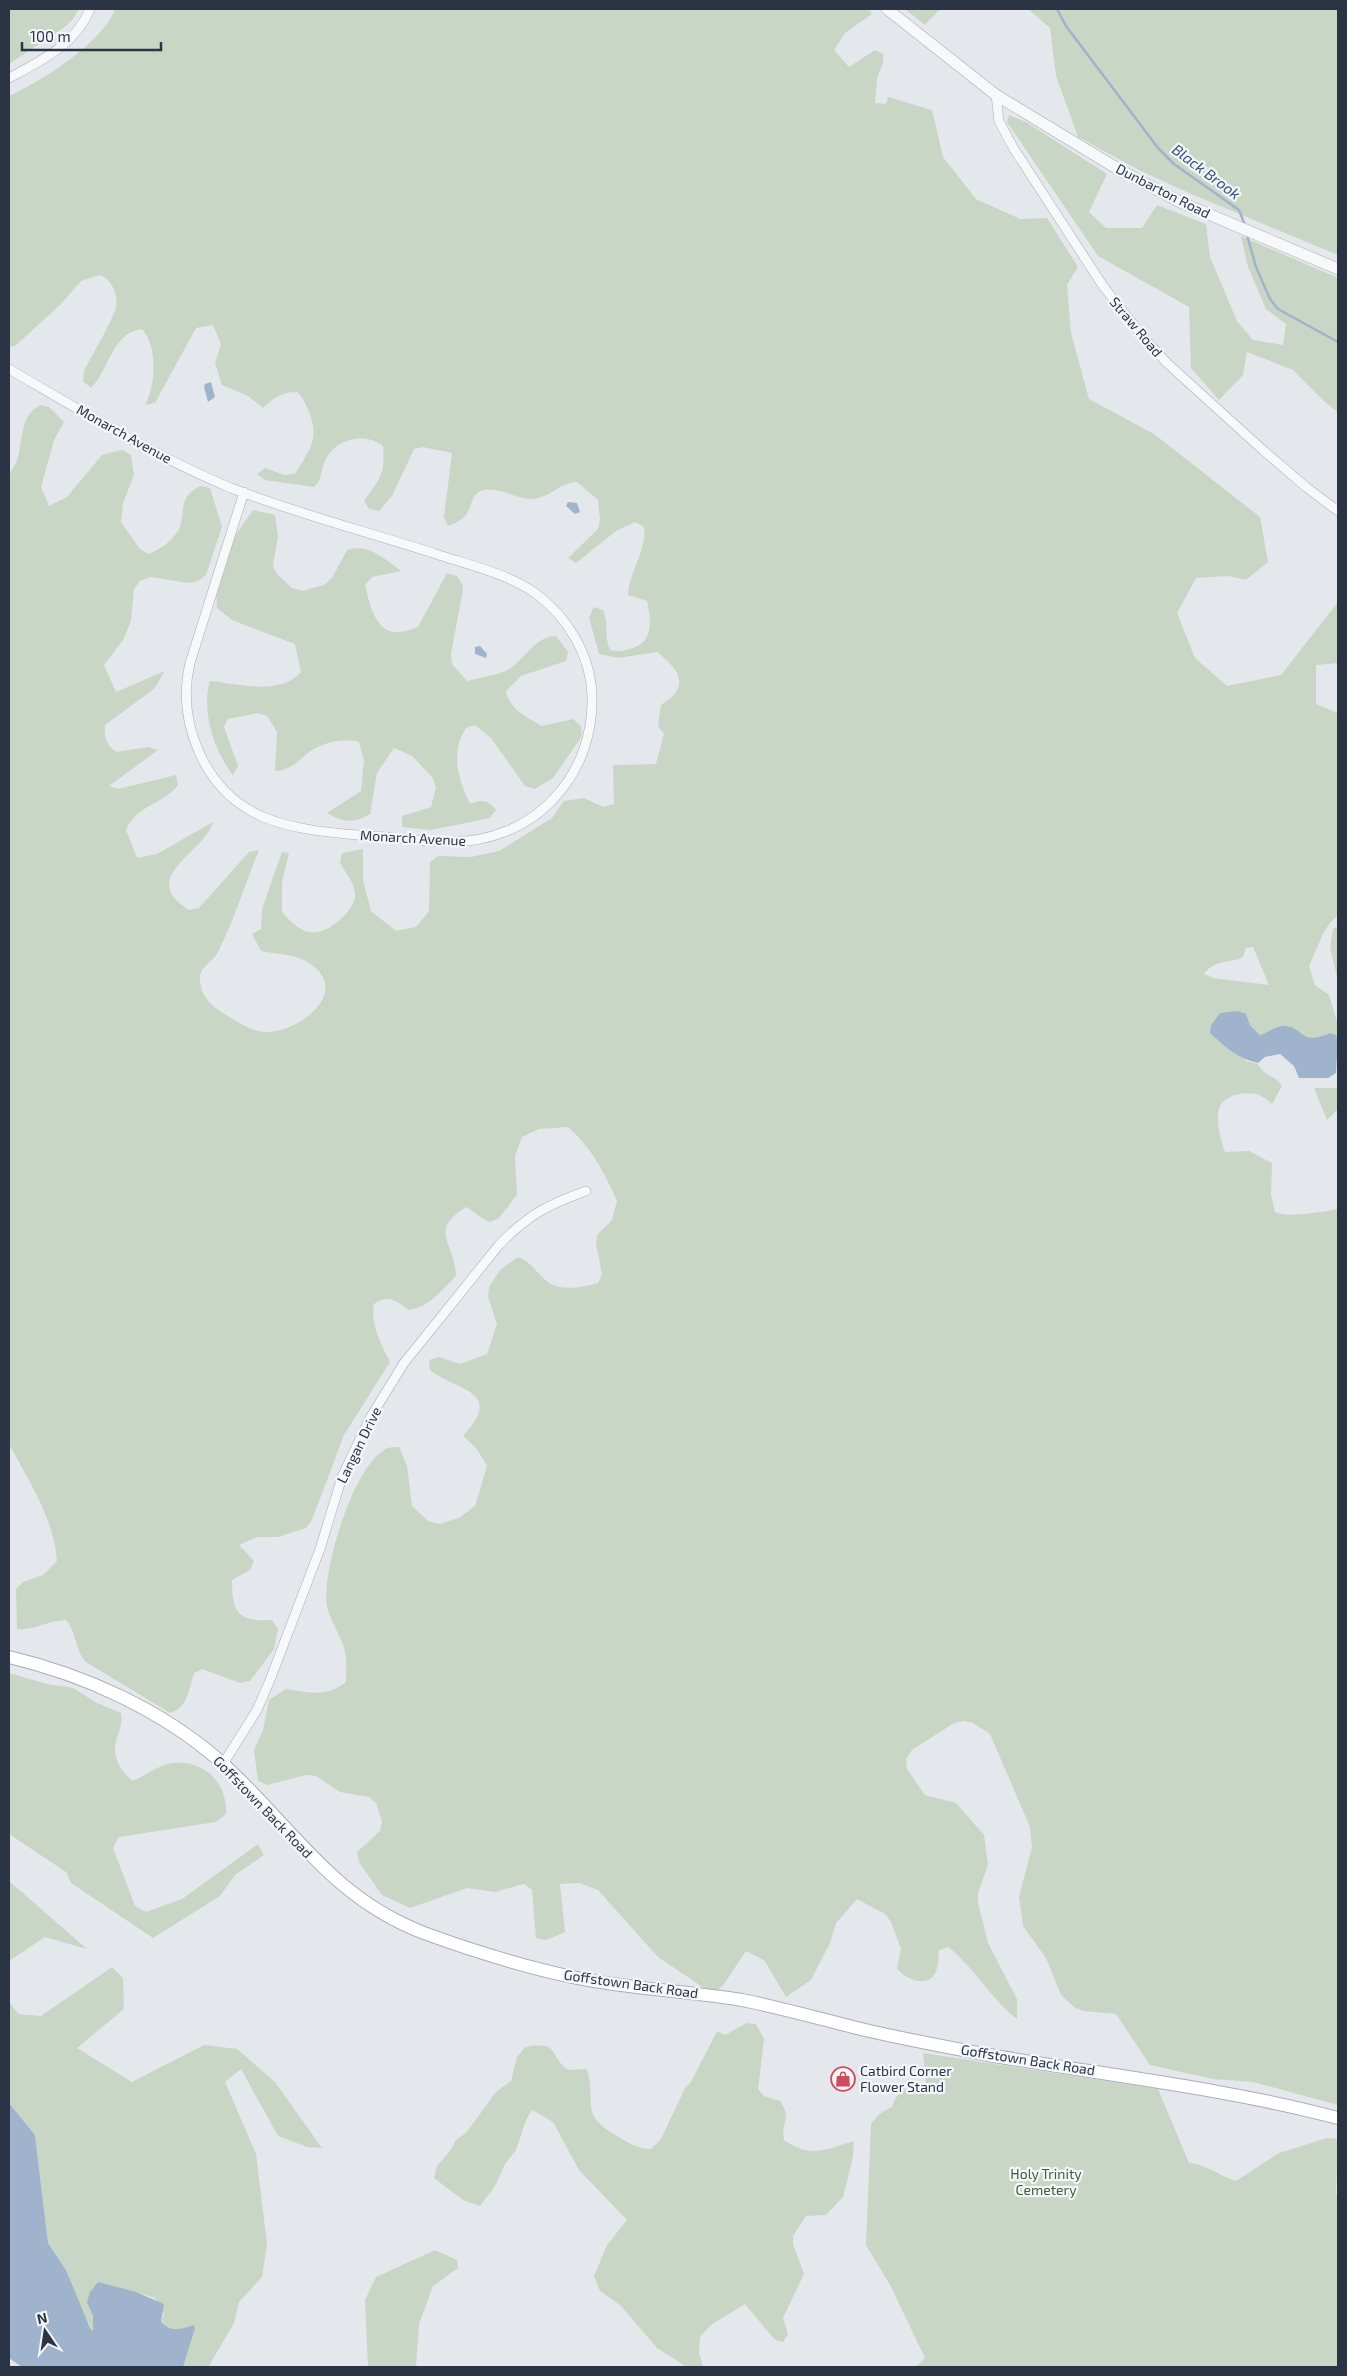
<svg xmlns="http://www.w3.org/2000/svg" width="1347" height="2376" font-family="'Exo 2',sans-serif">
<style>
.green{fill:#c9d6c5;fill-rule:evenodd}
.water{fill:#9fb4cc}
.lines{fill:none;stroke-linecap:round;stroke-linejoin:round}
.stream{stroke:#9fb4cc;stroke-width:2.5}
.minor-casing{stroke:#a9aeb7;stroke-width:10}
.tertiary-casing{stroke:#a9aeb7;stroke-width:12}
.secondary-casing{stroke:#a9aeb7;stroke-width:14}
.minor{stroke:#f7f8fa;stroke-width:9}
.tertiary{stroke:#f7f8fa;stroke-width:11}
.secondary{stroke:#fff;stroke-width:12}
.labels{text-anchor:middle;stroke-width:4.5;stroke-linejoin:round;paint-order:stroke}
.street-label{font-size:14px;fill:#2b3445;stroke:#f4f6f9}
.poi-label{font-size:14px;fill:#2b3445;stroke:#f4f6f9;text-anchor:start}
.park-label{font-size:14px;fill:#3f6138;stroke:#f4f6f9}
.water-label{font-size:15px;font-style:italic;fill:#34527a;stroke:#f4f6f9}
</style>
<rect width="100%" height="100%" fill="#e4e7ec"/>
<g class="green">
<polygon points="9,9 79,9 73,19 66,26 9,64"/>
<path d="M115,9H868L872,14L845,33L834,50L849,67L875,50L883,54V63L877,78L875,103L886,104L888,97L932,110L943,157L976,199L1020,219L1047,218L1078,267L1067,285L1071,333L1089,399L1154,434L1260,517L1268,562L1246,580L1229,576L1196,578L1177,613L1195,658L1227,686L1281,675L1338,602V663L1316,665V704L1338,713V916C1323,925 1318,949 1309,966L1315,985L1329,995L1338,1024V1040L1336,1035L1330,1033C1298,1047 1304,1025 1282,1026C1276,1026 1267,1033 1260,1035L1250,1025L1246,1014L1220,1013L1211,1025L1246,1061L1258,1064C1264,1077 1276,1075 1282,1086L1272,1104C1268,1100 1261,1095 1256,1094C1241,1091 1220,1096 1218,1113C1217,1126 1221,1140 1225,1152L1249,1151L1272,1163L1271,1195L1275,1212C1289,1218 1322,1212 1338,1209V2105L1253,2082L1213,2079L1150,2065L1116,2014L1084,2011L1075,2008L1061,1995L1046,1958L1023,1926L1019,1897L1032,1847L1030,1827L990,1734L973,1723L964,1721L954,1723L912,1750L906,1759L907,1769L925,1795L956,1803L984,1835L988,1865L978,1893V1903L988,1943L1017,1999V2019C990,1998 975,1968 948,1947L939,1950C938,1957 939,1965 936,1971C929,1990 904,1979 897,1968L901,1949L891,1922L885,1914L857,1899L836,1923L830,1943L811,1980L786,1997L764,1960L746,1951L724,1984L717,1991L707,1990L658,1957L598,1890L579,1883L560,1884L565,1932L546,1940L536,1938L532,1890L524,1884L495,1892L467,1888L410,1908L382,1895L359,1862L357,1852L380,1831L382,1821L376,1803L369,1797L340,1792L316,1776L306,1775L267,1785L258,1781L254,1750L263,1730L269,1700L286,1689C308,1693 327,1697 346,1682C346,1673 347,1661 345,1652C342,1636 330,1622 327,1606C321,1572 354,1462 388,1448C391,1447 396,1447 399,1447L407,1466L412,1506L428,1521L439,1524L459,1518L475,1506L487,1466L477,1449L463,1436C505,1390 458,1392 430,1370L429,1360L439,1357L460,1364L487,1354L497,1324L488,1297L489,1287L500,1270L518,1257C532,1262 537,1274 548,1282C561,1292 584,1287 598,1283L602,1274L596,1244L597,1235L612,1220L617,1201C604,1172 592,1148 568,1127L539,1129L522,1137L515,1156L517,1195L499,1218L490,1222C481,1219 475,1212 466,1207C427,1232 455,1241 456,1276C442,1290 429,1307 409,1310C396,1301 388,1294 374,1304C370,1324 381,1344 390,1362L344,1435L312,1520L306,1528L278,1537H257L239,1545L254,1561L250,1570L232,1580C232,1613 238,1622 272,1620L278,1629L274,1649L250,1681L240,1683L202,1669L194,1673C189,1689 188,1708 170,1713L86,1662C75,1650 77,1633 66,1620C49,1620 34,1631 17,1629L16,1589L23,1582L43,1575L57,1561C54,1519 29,1481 9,1444V475C12,470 16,464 18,457C23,438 20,416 40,405L49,407L64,422L54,440L41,487L49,506L67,497L102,455L122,450L131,455L134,475L123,503L121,522L140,549L149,554C161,548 172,542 179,529C187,511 176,499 200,486L210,488L222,527L206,575L198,581L189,583L150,577L140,581L134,589L131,621L123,640L104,665L116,692L165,671L154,689L105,725C104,738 106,744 116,752L148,747L158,750L109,786L118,789L176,775L178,785C164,804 136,805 126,830L137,858L157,854L213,822C204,854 136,877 189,910L199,908L249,852L259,850C245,884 234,920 218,952C213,962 199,967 200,980C202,999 212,1006 226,1015C239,1022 253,1033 268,1032C301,1031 352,991 309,963C296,954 276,954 261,951L252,934L261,929L262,909L282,852L289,853L282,882V912C302,935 316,940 340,920C346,915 354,904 355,898C357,886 345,872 340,863L342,853L363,849V880L371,911L396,931L416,927L429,911L430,862L438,856L471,857L499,851L552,818L564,801L584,798L603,807L614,804L613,765L656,764L664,734L658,726L661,705C666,701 673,697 676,692C687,676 668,661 657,652L618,658L599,654L589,618L594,607L603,610C609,624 604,637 610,650C620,652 624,651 633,648C654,641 651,619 647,601L628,595C629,572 647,550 644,527L635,522L616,531L576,563L568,558L598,529L600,520L598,500L577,482C559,482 552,498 531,499C515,499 497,485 481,491C470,496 472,509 465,516C461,521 453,524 448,526L444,517L452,453L423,447L414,449L392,496L379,511L369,509L364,501C381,477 385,475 383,446C364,431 333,439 324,463C320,473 323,479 314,487L265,480L257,474L265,468L284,475L295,474C309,451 320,439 309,412C306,404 303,398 297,392C281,392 274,398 263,408L248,396L222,385L215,363L221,344L213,325L196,328L155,403L145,405C156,385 158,347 142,329C112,332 108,372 91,388L83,381L84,371C91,357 113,320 116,307C118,294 112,280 100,275L81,281L60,305L15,346L9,347V96C40,82 104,42 115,9ZM1253,947L1269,985L1213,978L1204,974C1215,959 1228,964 1243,957L1246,948Z"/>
<polygon points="905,9 940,9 925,25"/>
<polygon points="1028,9 1338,9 1338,255 1191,194 1139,170 1078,137 1056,76 1050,28"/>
<polygon points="1009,115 1026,122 1107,174 1089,212 1106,228 1142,228 1157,205 1206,224 1210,257 1237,321 1253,340 1283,345 1286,324 1266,309 1248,267 1241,236 1338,278 1338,412 1326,403 1293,370 1247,352 1243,375 1219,400 1191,368 1189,307 1098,256 1007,122"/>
<path d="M253,510L275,515L278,536L273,566L277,574L292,588L303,591L324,585L332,578L347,550C368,543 385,559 401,571L372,577L365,585C369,601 375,634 398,632C405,632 412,629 418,627L447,573L457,576L463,586L462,595L451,654L452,664L467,681C479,678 494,676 505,671C525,662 532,637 556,636L568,652L566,661L521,676L506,691C510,711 526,716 542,726L573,719L581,726L582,736L553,778L535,789L525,786L491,738L475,725L466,728C450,753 458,779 470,804C482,799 488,800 496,810L490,818L431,830L402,827V816L431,807L436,787L433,778L412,756L394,748L377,773L370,814C353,824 343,822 327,813L361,791L364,760L359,742C347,739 331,741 320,746C302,753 297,770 275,771L277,732L267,716L258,713L228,719L224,727L238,766L233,775C214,751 201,711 210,681C239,684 280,696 301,672L295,644L232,620L217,608L216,588L233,539Z"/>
<polygon points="1338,926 1338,981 1330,947 1333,929"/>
<polygon points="1314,1088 1338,1088 1338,1109 1327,1120"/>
<path d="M9,1673L47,1684L73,1688L97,1703L121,1713C123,1728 117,1733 115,1747C114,1760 123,1774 133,1781C144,1776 156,1767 168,1764C202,1757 228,1782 226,1814L216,1822L119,1837L113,1848L135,1906L146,1912L182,1899L258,1844L264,1855L235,1875L220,1896L153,1938L71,1883L66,1872L9,1834Z"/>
<polygon points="9,1881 87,1949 45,1937 9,1961"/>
<path d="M112,1967L123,1978L124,2009L77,2048L132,2082L204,2045L237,2049L275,2082L322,2148L307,2147L278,2136L241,2069L225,2082L256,2154L267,2244L262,2277L239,2302L234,2323L210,2364V2367H183L193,2325C180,2331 172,2332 161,2322L164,2314L155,2298L136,2292L87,2301L93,2316V2332L80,2307L66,2270L48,2243L35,2135L9,2103V2001L18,2014L41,2016Z"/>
<path d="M747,2023L756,2024L764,2039L758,2089L764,2096L780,2101C793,2120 780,2121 784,2140C811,2159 825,2149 854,2141L853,2157L843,2197L826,2215L806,2216L793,2236V2244L804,2274L783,2318L788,2334L783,2342L775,2340L745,2304L711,2325L700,2337L699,2353L703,2367H687L657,2348L620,2305L600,2291L594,2276L607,2245L627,2220L579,2170L553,2122L532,2110L526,2120L516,2150L505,2164L495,2186L480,2206L463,2200L434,2178L437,2166L450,2151L456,2140L466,2133L496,2092L511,2081L517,2057L525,2047C561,2041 547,2054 568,2070L587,2069C597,2106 578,2114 619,2137C630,2144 638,2149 651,2149L661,2139L685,2088L691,2082L717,2031L725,2035Z"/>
<path d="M923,2053L1158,2089L1189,2163C1205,2164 1220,2176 1236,2181L1279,2153L1327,2138L1338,2139L1336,2194L1338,2195V2367H916L925,2358L890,2285L866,2245L871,2124L879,2114L892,2107C897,2090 909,2085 926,2084Z"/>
<polygon points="435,2250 457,2260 458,2268 433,2286 419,2324 416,2367 368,2367 365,2300 376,2277"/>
</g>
<g class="water">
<polygon points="211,382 215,397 208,402 204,387 205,384"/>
<polygon points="568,502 577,503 580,512 575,514 566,506"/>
<polygon points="480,646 487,654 486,658 475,654 475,647"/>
<path d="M1238,1011L1246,1014L1250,1025L1260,1035C1267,1033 1276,1026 1282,1026C1305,1025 1298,1047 1330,1033L1336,1035L1338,1040L1336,1073L1328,1078H1299L1294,1066L1280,1054L1265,1057L1258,1063C1238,1059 1224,1046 1210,1033L1211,1025L1220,1013Z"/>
<path d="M9,2103L35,2135L48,2243L66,2270L90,2328L93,2331V2316L87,2302L90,2292L98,2282L136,2292L164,2304L161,2322C171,2332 180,2330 193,2325L195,2328L183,2367H22L9,2358Z"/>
</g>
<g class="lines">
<g class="stream">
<polyline points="1057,9 1066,26 1158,148 1174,164 1239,210 1245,225"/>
<polyline points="1247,235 1256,267 1270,299 1278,309 1338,342"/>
</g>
<g class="minor-casing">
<g id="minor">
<path d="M9,78C41,61 76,44 90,9"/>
<polyline points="996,95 999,121 1014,149 1103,286 1144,338 1167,363 1264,451 1306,487 1338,511"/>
<path d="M9,369C81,411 154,456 231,488C298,514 368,532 436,554C469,565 506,573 535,593C568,617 591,656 592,696C593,733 581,768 557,795C529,828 487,843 445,842C416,840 386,837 357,835C290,829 230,822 199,752C186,723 183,693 190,663L244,492"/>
<path d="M223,1764L257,1710L270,1680L320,1549L342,1477L370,1418L404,1363L499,1245C528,1215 547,1205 586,1191"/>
</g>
</g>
<g class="tertiary-casing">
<polyline id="tertiary" points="887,9 996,95 1118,169 1180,202 1338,269"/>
</g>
<g class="secondary-casing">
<path id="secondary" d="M9,1657C85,1675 162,1710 221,1762C292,1826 330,1897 424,1933C473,1951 525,1967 577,1978C631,1989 687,1991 742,2000C782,2008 821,2019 861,2029C903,2039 946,2047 989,2055C1105,2075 1224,2088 1338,2118"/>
</g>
<use href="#minor" class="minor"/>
<use href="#tertiary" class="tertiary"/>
<use href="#secondary" class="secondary"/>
</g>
<defs>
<g id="shop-ring" transform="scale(1.25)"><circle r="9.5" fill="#f4f6f9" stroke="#d1495b" stroke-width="1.5"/><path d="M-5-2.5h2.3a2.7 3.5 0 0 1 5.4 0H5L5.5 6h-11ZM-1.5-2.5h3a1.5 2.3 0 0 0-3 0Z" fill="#d1495b"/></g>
</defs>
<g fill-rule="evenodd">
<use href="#shop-ring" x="843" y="2079"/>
</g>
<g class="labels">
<g class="street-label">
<text transform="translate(1163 191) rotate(27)" y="5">Dunbarton Road</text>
<text transform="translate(1136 327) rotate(50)" y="5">Straw Road</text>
<text transform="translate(124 434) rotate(29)" y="5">Monarch Avenue</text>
<text transform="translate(413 838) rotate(3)" y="5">Monarch Avenue</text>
<text transform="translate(359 1445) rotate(-64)" y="5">Langan Drive</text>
<text transform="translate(263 1807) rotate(46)" y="5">Goffstown Back Road</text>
<text transform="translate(631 1984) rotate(8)" y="5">Goffstown Back Road</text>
<text transform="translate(1028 2060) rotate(9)" y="5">Goffstown Back Road</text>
</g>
<g class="poi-label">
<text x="860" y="2076">Catbird Corner<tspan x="860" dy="16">Flower Stand</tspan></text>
</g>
<g class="park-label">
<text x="1046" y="2179">Holy Trinity<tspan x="1046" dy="16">Cemetery</tspan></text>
</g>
<g class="water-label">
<text transform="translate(1206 172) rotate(37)" y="5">Black Brook</text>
</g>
</g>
<rect width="1347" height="2376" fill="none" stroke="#2b3445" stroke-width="20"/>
<g transform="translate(45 2331) rotate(347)" stroke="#f4f6f9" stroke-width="4" paint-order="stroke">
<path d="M0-4L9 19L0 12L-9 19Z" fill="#2b3445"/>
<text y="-8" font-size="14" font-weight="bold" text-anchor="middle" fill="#2b3445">N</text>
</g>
<path d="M22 42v8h139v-8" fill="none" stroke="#2b3445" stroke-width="2.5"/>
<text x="30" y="42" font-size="15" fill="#2b3445" stroke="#f4f6f9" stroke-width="4" paint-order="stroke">100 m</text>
</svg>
